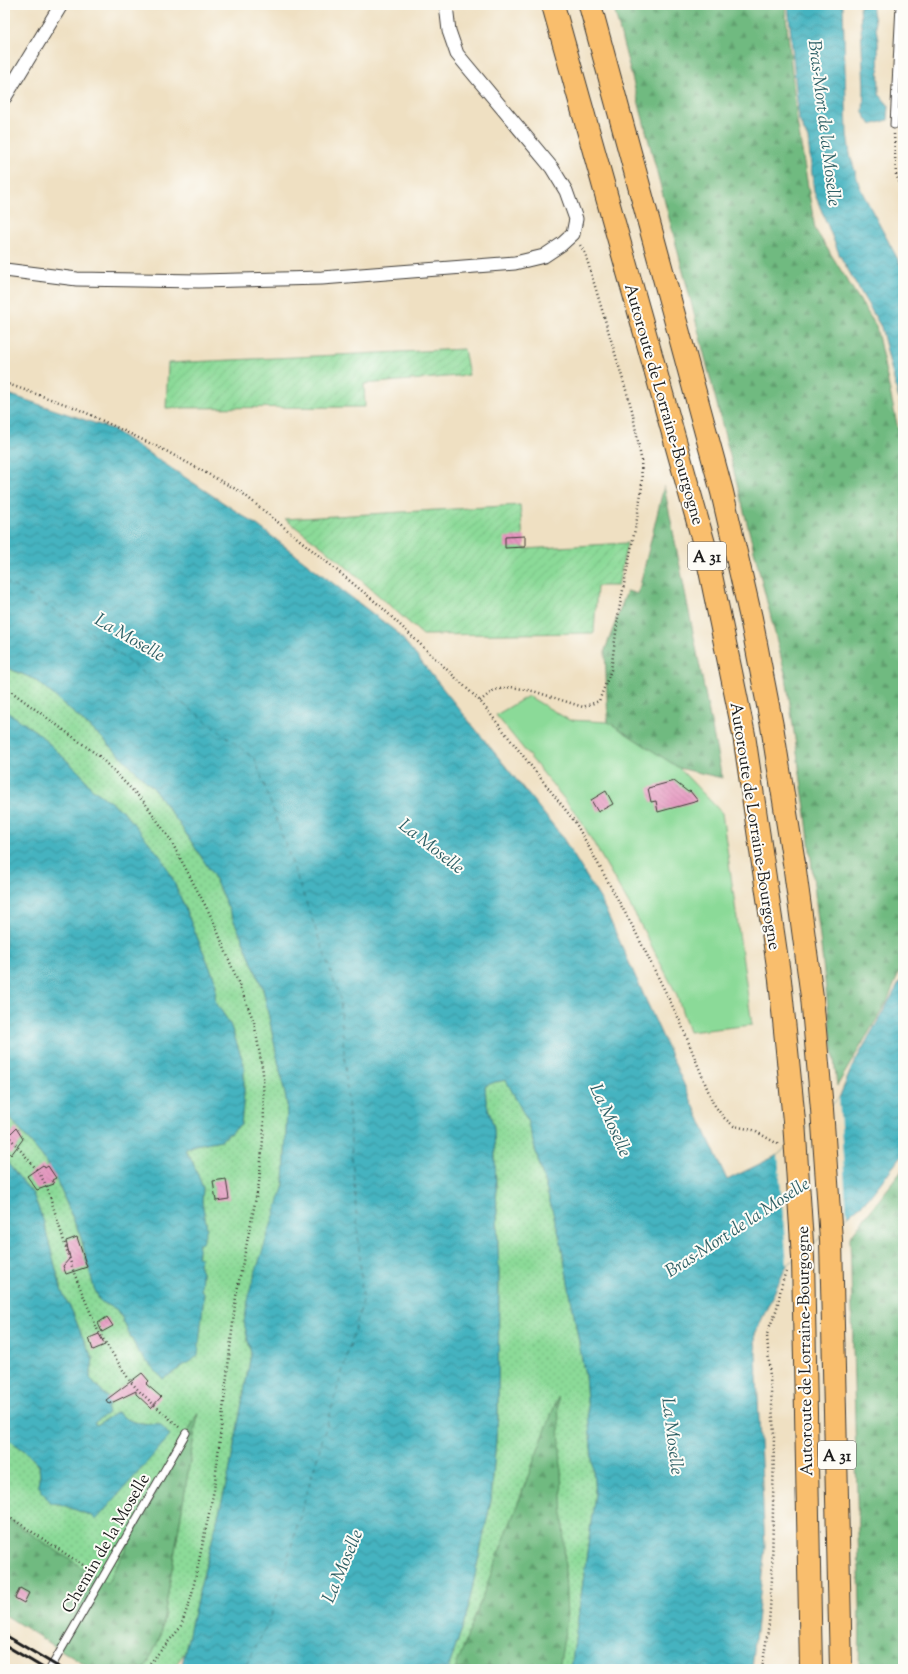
<svg xmlns="http://www.w3.org/2000/svg" width="908" height="1674" font-family="'Sorts Mill Goudy',serif">
<style>
.grass{fill:url(#grass-dots);stroke:#547b5a}
.forest{fill:url(#forest-firs);stroke:#466b4e}
.garden{fill:url(#garden-furrows);stroke:#547b5a}
.pitch{fill:#8bda98;stroke:#547b5a}
.water{fill:url(#water-waves);stroke:#30686e}
.pier{fill:#efe0c2}
.lines{fill:none;stroke-linecap:round;stroke-linejoin:round}
.ferry{stroke:#2e6066;stroke-width:1;stroke-dasharray:5 4;stroke-linecap:butt}
.building{fill:url(#building-back-hatch)}
.service-casing{stroke:#3c3935;stroke-width:9}
.minor-casing{stroke:#3c3935;stroke-width:15}
.motorway-casing{stroke:#3c3935;stroke-width:24}
.path{stroke:#3c3935;stroke-width:2.5;stroke-dasharray:1 3;stroke-linecap:butt}
.service{stroke:#fff;stroke-width:7}
.minor{stroke:#fff;stroke-width:13}
.motorway{stroke:#f9be6d;stroke-width:22}
.rail{stroke:#1c1c1c;stroke-width:3}
.labels{text-anchor:middle;stroke-width:4;stroke-linejoin:round;paint-order:stroke}
.shield{fill:#fdfcf7;stroke:#605f5e;stroke-width:1}
.shield-label{font-size:16px;font-weight:bold;fill:#1c1c1c}
.street-label{font-size:17px;fill:#1c1c1c;stroke:#fdfcf7}
.water-label{font-size:18px;font-style:italic;fill:#2e6066;stroke:#fdfcf7}
</style>
<defs>
<pattern id="grass-dots" width="8" height="8" patternUnits="userSpaceOnUse"><rect width="8" height="8" fill="#8bda98"/><path d="M2 2h.1M6 6h.1" fill="none" stroke="#77ba82" stroke-width="1.8" stroke-linecap="round"/></pattern>
<pattern id="forest-firs" width="22" height="20" patternUnits="userSpaceOnUse"><rect width="22" height="20" fill="#70ba80"/><path d="M5 1l3.5 6h-7zM16 11l3.5 6h-7z" fill="#609f6e"/></pattern>
<pattern id="garden-furrows" width="10" height="10" patternUnits="userSpaceOnUse"><rect width="10" height="10" fill="#8bda98"/><path d="M-1 1l2-2M0 10L10 0M9 11l2-2" fill="none" stroke="#77ba82"/></pattern>
<pattern id="water-waves" width="16" height="10" patternUnits="userSpaceOnUse"><rect width="16" height="10" fill="#45b3c0"/><path d="M0 5q4-4 8 0t8 0" fill="none" stroke="#39919b"/></pattern>
<pattern id="building-back-hatch" width="6" height="6" patternUnits="userSpaceOnUse"><rect width="6" height="6" fill="#e598c0"/><path d="M-1 5l2 2M0 0l6 6M5-1l2 2" fill="none" stroke="#c482a4"/></pattern>
</defs>
<rect width="100%" height="100%" fill="#fdfcf7"/>
<filter id="ink" filterUnits="userSpaceOnUse"><feTurbulence type="fractalNoise" baseFrequency=".025" numOctaves="2"/><feDisplacementMap in="SourceGraphic" scale="8" xChannelSelector="R" yChannelSelector="G"/><feConvolveMatrix kernelMatrix="1 2 1 2 8 2 1 2 1" color-interpolation-filters="sRGB"/></filter>
<filter id="wash" filterUnits="userSpaceOnUse"><feTurbulence type="fractalNoise" baseFrequency=".012" numOctaves="4" result="noise"/><feDisplacementMap in="SourceGraphic" scale="16" xChannelSelector="R" yChannelSelector="G"/><feGaussianBlur stdDeviation="0.9" result="paint"/><feColorMatrix in="noise" values="0 0 0 0 0 0 0 0 0 0 0 0 0 0 0 0 0 1.4 0 .05"/><feComposite in="paint" operator="in"/></filter>
<g filter="url(#wash)">
<rect width="100%" height="100%" fill="#efe0c2"/>
<g class="grass">
<path d="M5,667L36,680L100,736L154,789L183,829L213,875L241,936L263,989L287,1104L284,1185L244,1322L251,1354L229,1473L194,1612L185,1652L173,1669H145L161,1635L197,1415L107,1584L5,1517V1437L25,1451L39,1466L40,1475L38,1485L50,1503L60,1504L92,1516L159,1424C142,1423 132,1425 117,1412L97,1425L94,1423L107,1409L109,1399L90,1378L93,1359L82,1336L72,1311L62,1292L43,1220L33,1194L5,1160V1112L42,1156L58,1183L81,1238L94,1288L100,1301L118,1310L138,1352L163,1379L197,1356L204,1294L201,1290L202,1273L197,1257L199,1244L207,1228L202,1202L203,1188L193,1163L185,1150L195,1145L221,1140L241,1125L244,1093V1064L230,1024L215,1001L216,982L171,875L124,812L90,787L81,774L38,733L5,710Z"/>
<polygon points="506,1080 527,1120 560,1238 585,1376 595,1494 571,1669 448,1669 466,1617 491,1500 498,1415 499,1274 494,1128 486,1101 485,1086 495,1082"/>
</g>
<g class="forest">
<polygon points="613,5 785,5 797,121 815,229 876,326 901,443 903,461 903,963 887,1002 837,1086 806,815 786,677 689,294"/>
<polygon points="664,486 722,778 679,768 608,722 605,650 627,591 638,594"/>
<polygon points="903,1169 903,1669 859,1669 860,1607 850,1237"/>
<polygon points="558,1397 567,1619 559,1669 455,1669"/>
<polygon points="198,1413 161,1635 145,1669 91,1669 5,1615 5,1517 107,1584"/>
</g>
<g class="garden">
<polygon points="464,349 469,375 364,384 365,407 166,408 168,363"/>
<polygon points="520,505 524,549 627,543 618,586 597,586 594,633 423,635 335,557 285,519"/>
</g>
<polygon class="pitch" points="528,696 569,720 608,722 679,768 722,813 752,1025 689,1032 676,993 637,918 578,816 496,715"/>
<g class="water">
<polygon points="788,5 843,5 847,133 850,154 860,188 903,269 903,422 900,404 881,327 840,256 814,192 808,139 799,120"/>
<polygon points="860,5 872,5 878,40 879,94 889,106 888,120 871,125 863,113 864,89"/>
<polygon points="5,393 112,429 257,525 398,633 561,835 601,900 727,1180 778,1155 839,1098 852,1067 903,976 903,1154 868,1199 787,1265 755,1334 765,1547 752,1669 571,1669 595,1494 585,1376 560,1238 527,1120 506,1080 495,1082 485,1086 486,1101 494,1128 499,1274 498,1415 491,1500 466,1617 448,1669 181,1669 194,1612 229,1473 251,1354 244,1322 251,1286 284,1185 287,1104 263,989 241,936 213,875 183,829 154,789 100,736 36,680 5,667"/>
<polygon points="5,710 38,733 81,774 90,787 124,812 161,857 171,875 216,982 215,1001 230,1024 244,1064 244,1093 241,1125 221,1140 195,1145 185,1150 193,1163 203,1188 202,1202 207,1228 202,1243 199,1244 197,1257 201,1258 199,1264 202,1273 201,1290 204,1294 198,1356 163,1379 138,1352 118,1310 100,1301 94,1288 81,1238 58,1183 42,1156 5,1112"/>
<path d="M5,1160L33,1194L43,1220L62,1292L72,1311L82,1336L93,1359L90,1378L109,1399L110,1403L107,1409L108,1413L94,1423L97,1425L117,1412C132,1425 142,1423 160,1424L170,1436L96,1520L92,1516L60,1504L50,1503L38,1485L40,1475L39,1465L25,1451L5,1437Z"/>
</g>
<polygon class="pier" points="839,1098 847,1216 787,1265 778,1155"/>
<g class="lines">
<polyline class="ferry" points="5,581 90,632 255,759 340,998 363,1301 269,1622 244,1669"/>
</g>
<g id="blocks">
<g class="building">
<polygon points="525,536 525,547 505,548 505,537"/>
<polygon points="674,781 688,792 690,791 698,801 658,812 656,801 651,802 648,788"/>
<polygon points="606,791 613,804 598,812 591,800"/>
<polygon points="16,1128 23,1139 11,1155 5,1148 5,1139"/>
<polygon points="43,1165 45,1168 48,1166 56,1178 52,1180 54,1184 37,1190 27,1176"/>
<polygon points="226,1179 229,1199 216,1201 213,1181"/>
<polygon points="77,1237 87,1267 66,1274 63,1266 70,1258 66,1241"/>
<polygon points="107,1317 113,1326 102,1332 98,1323"/>
<polygon points="99,1334 105,1345 93,1350 89,1338"/>
<polygon points="142,1373 149,1381 146,1384 161,1397 151,1408 136,1394 136,1391 109,1404 106,1400"/>
<polygon points="20,1588 29,1593 24,1603 15,1598"/>
</g>
</g>
</g>
<g filter="url(#ink)">
<use href="#blocks" fill-opacity="0" stroke="#3c3935" stroke-width="1"/>
<g class="lines">
<g class="service-casing">
<g id="service">
<polyline points="894,125 900,5"/>
<polyline points="50,1669 186,1433"/>
</g>
</g>
<g class="minor-casing">
<g id="minor">
<polyline points="5,97 61,5"/>
<polyline points="5,270 77,279 199,281 322,278 515,263 544,256 562,244 573,234 576,219 566,191 552,168 457,54 449,31 446,5"/>
</g>
</g>
<g class="motorway-casing">
<g id="motorway">
<polyline points="553,5 706,551 744,735 780,980 794,1121 803,1258 811,1669"/>
<polyline points="590,5 722,492 751,618 772,726 794,863 812,997 822,1109 831,1240 841,1669"/>
</g>
</g>
<g class="path">
<polyline points="894,134 896,175 903,190"/>
<polyline points="5,383 76,408 166,451 241,492 378,604 480,701 575,822 633,927 680,1021 713,1103 723,1117 734,1126 753,1130 778,1144"/>
<polyline points="5,687 99,756 145,803 170,839 213,920 254,1022 263,1072 264,1128 259,1183 236,1296 214,1490 191,1598 180,1628 145,1669"/>
<polyline points="480,701 494,690 511,687 533,691 583,707 599,701 611,670 619,610 637,519 642,486 641,458 632,410 585,253 580,245"/>
<polyline points="5,1132 38,1171 47,1187 74,1273 98,1331 130,1381 141,1393 179,1427"/>
<polyline points="5,1514 95,1573"/>
<path d="M762,1669L769,1623L772,1579L774,1434L767,1335C769,1326 773,1320 776,1311C780,1298 780,1285 786,1272"/>
</g>
<use href="#service" class="service"/>
<use href="#minor" class="minor"/>
<use href="#motorway" class="motorway"/>
<g class="rail">
<polyline points="5,1635 62,1669"/>
<polyline points="5,1645 45,1669"/>
</g>
</g>
</g>
<g class="labels">
<g class="shield">
<rect x="688" y="542" width="38" height="28" rx="3"/>
<rect x="818" y="1441" width="38" height="28" rx="3"/>
</g>
<g class="shield-label">
<text x="707" y="562">A 31</text>
<text x="837" y="1461">A 31</text>
</g>
<g class="street-label">
<text transform="translate(665 404) rotate(74)" y="6">Autoroute de Lorraine-Bourgogne</text>
<text transform="translate(756 826) rotate(81)" y="6">Autoroute de Lorraine-Bourgogne</text>
<text transform="translate(804 1351) rotate(-91)" y="6">Autoroute de Lorraine-Bourgogne</text>
<text transform="translate(105 1543) rotate(-60)" y="6">Chemin de la Moselle</text>
</g>
<g class="water-label">
<text transform="translate(825 123) rotate(83)" y="6">Bras-Mort de la Moselle</text>
<text transform="translate(130 637) rotate(30)" y="6">La Moselle</text>
<text transform="translate(432 846) rotate(38)" y="6">La Moselle</text>
<text transform="translate(611 1120) rotate(66)" y="6">La Moselle</text>
<text transform="translate(737 1227) rotate(-33)" y="6">Bras-Mort de la Moselle</text>
<text transform="translate(673 1436) rotate(83)" y="6">La Moselle</text>
<text transform="translate(342 1566) rotate(-67)" y="6">La Moselle</text>
</g>
</g>
<rect width="908" height="1674" fill="none" stroke="#fdfcf7" stroke-width="20"/>
</svg>
